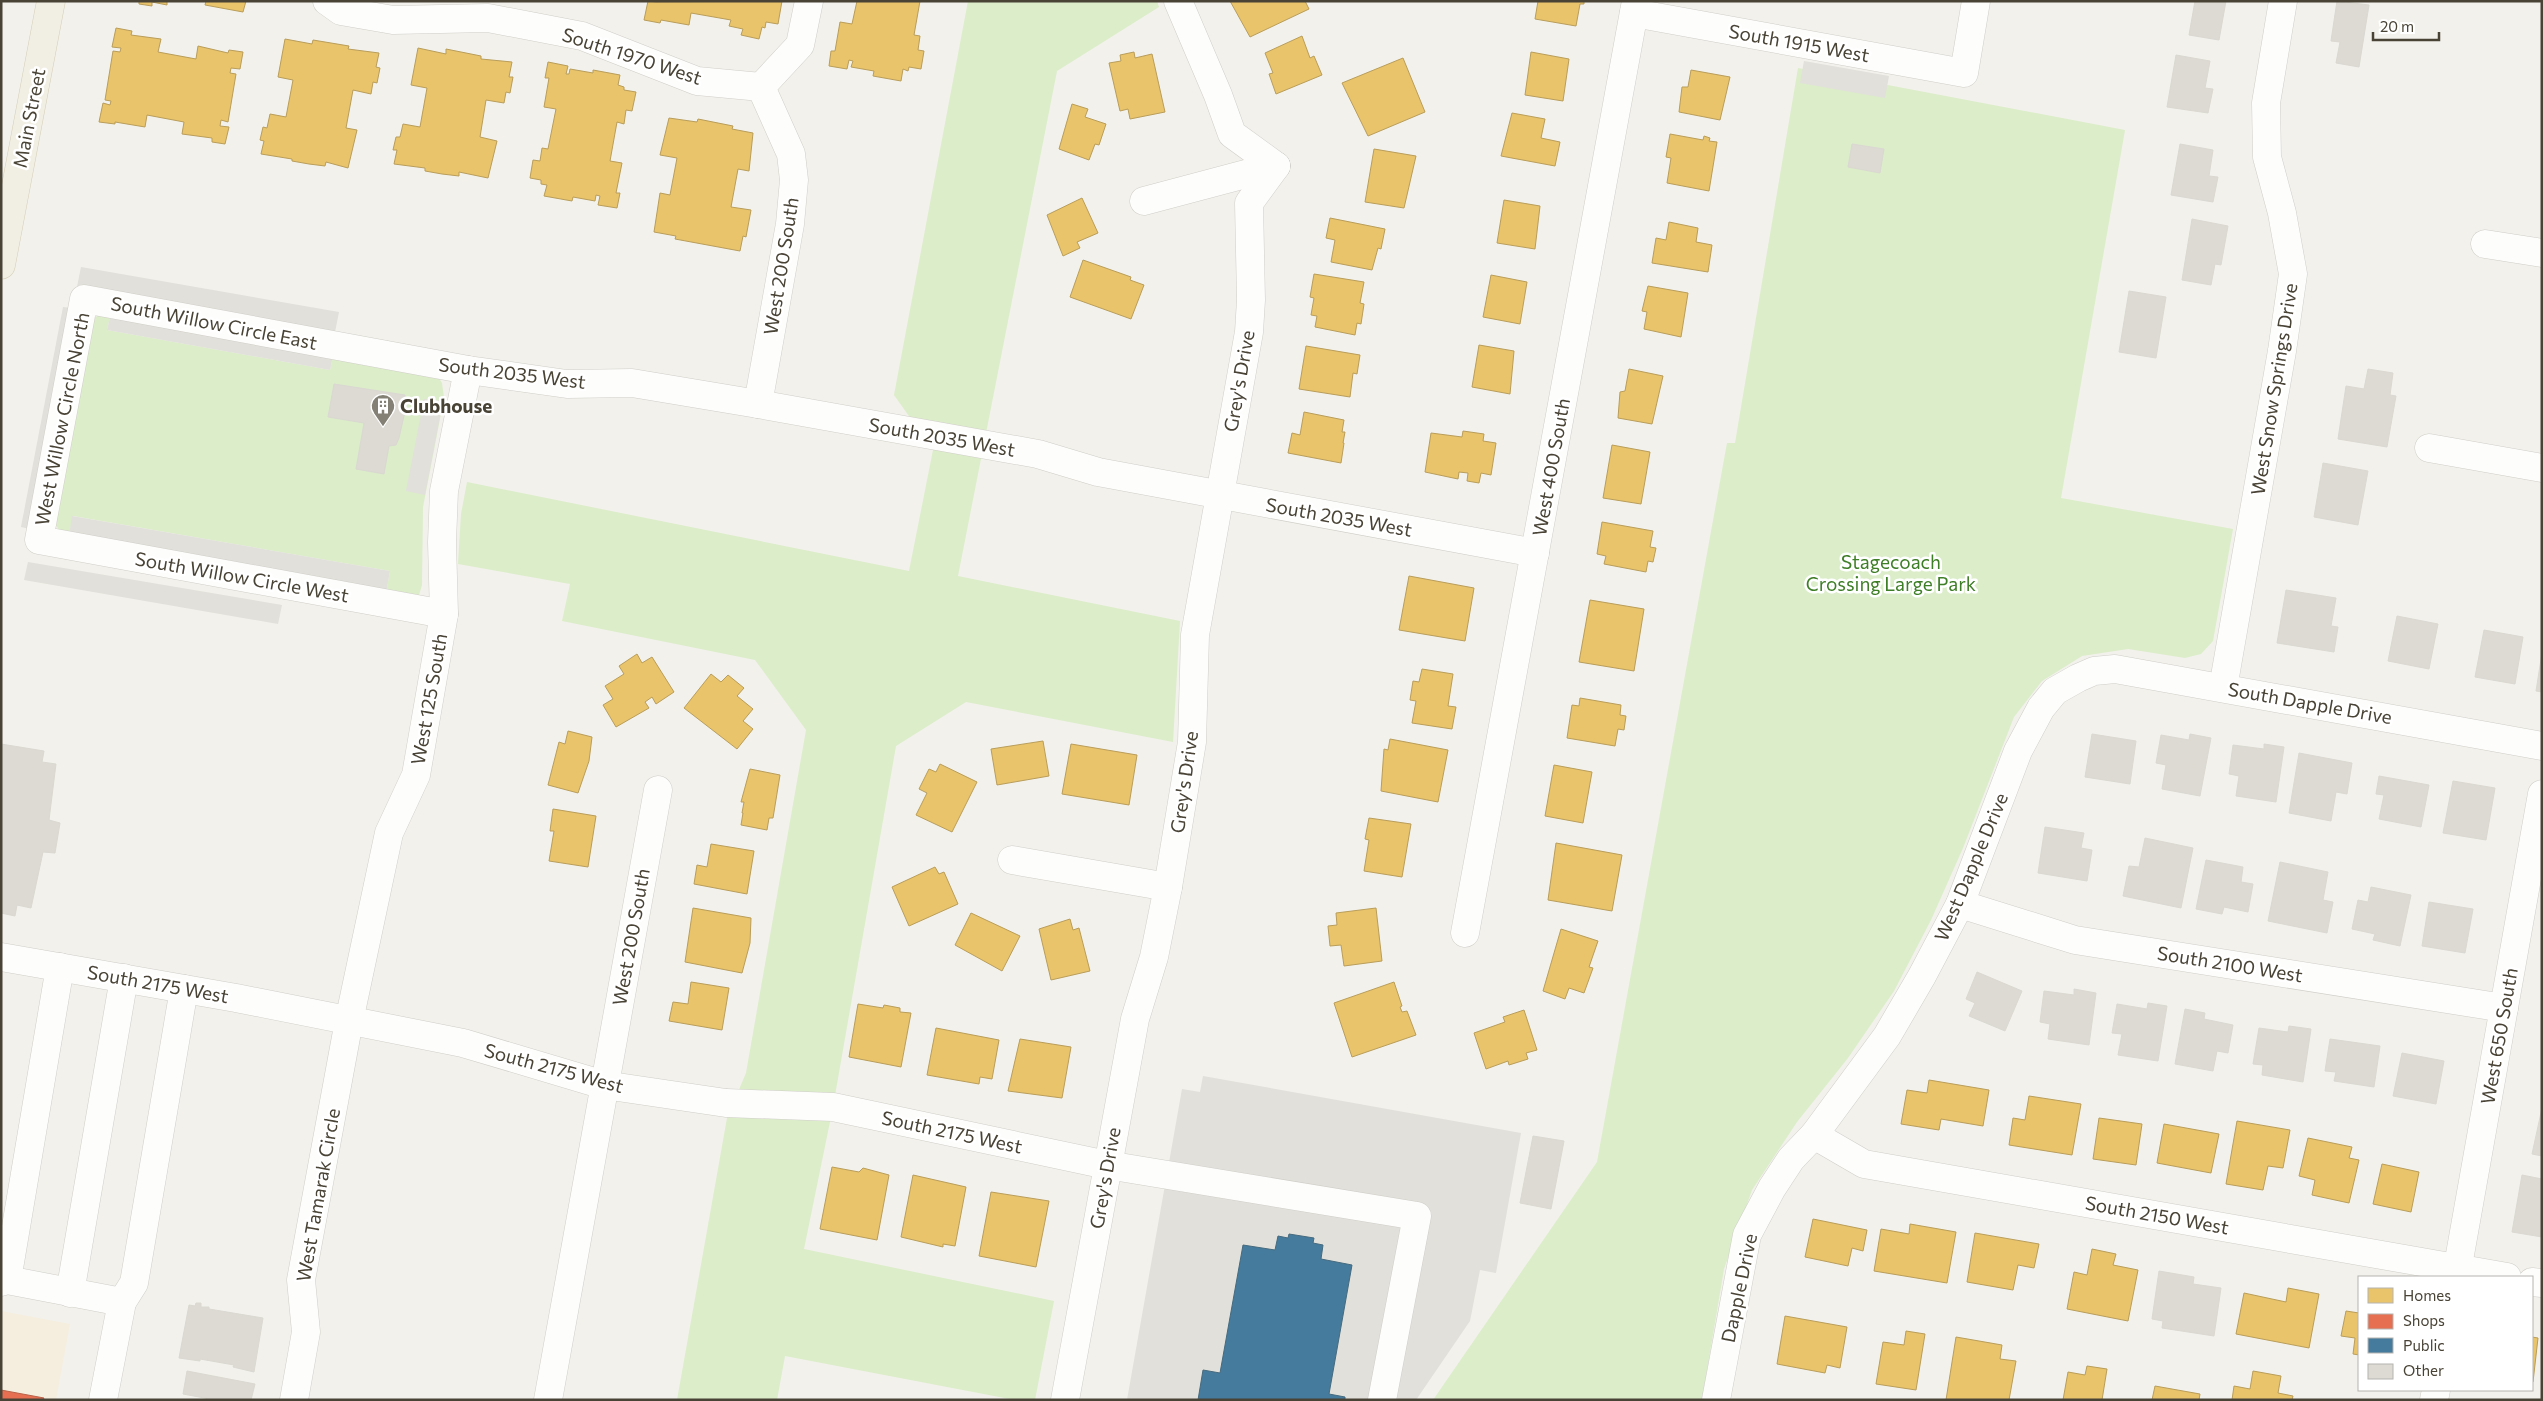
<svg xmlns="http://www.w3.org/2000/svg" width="2543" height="1401" font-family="Commissioner,sans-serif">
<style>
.commercial{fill:#f5eede}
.green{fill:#dcedca}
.parking{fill:#e1e0da}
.homes{fill:#e9c46a;stroke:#b99d5a}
.shops{fill:#e76f51;stroke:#b86249}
.public{fill:#457b9d;stroke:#466a7e}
.building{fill:#dcdad3;stroke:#dad8d1}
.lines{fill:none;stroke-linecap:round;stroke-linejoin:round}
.minor-casing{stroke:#d0cec8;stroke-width:29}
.major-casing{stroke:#d5cfb8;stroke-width:29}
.minor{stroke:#fdfdfc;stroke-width:28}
.major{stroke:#f1efe4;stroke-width:28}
.labels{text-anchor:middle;stroke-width:5;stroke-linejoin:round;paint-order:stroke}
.street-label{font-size:19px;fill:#494336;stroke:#fff}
.poi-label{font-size:19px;font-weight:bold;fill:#494336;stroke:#fff;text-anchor:start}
.park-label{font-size:19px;fill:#3e7e26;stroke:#fff}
</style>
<rect width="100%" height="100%" fill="#f2f1eb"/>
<polygon class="commercial" points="1,1311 70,1324 56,1400 1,1400"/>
<g class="green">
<polygon points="968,1 1157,1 1159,7 1057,71 958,576 1180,621 1173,742 966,702 896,746 833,1107 804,1249 1054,1301 1035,1400 1015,1400 785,1356 777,1400 677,1400 727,1118 746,1073 806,730 755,660 562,621 570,584 458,564 461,514 467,482 909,571 933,450 894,395"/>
<polygon points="1798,68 2125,130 2061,498 2233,529 2213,641 2201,654 2185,658 2128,649 2082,656 2042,681 2014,717 1963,848 1931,920 1894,991 1848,1058 1797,1122 1752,1190 1724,1269 1702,1400 1433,1400 1597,1162 1727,443 1735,443"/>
<polygon points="103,313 111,313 107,330 330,370 334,352 438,377 442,383 444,398 423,507 422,585 419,595 386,593 390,571 73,516 69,536 62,534 55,524 92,319"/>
</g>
<g class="parking">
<polygon points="1804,61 1889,76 1885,98 1800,83"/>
<polygon points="81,267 339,312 335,332 77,287"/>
<polygon points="63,307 71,308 30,529 21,527"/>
<polygon points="111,313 334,352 330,370 107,330"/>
<polygon points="424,399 443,401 425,495 406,491"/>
<polygon points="72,516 390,571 386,593 69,536"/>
<polygon points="28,562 282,605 278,624 24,580"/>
<polygon points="1203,1076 1521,1133 1496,1273 1480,1270 1470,1321 1416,1400 1127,1400 1182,1089 1200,1092"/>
</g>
<g class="homes">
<polygon points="139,1 167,1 167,5 152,2 152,6 139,4"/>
<polygon points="206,1 246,1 243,12 205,5"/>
<polygon points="648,1 656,2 782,1 778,24 766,22 765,28 762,27 759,39 741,35 743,29 729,26 731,20 691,13 689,25 661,20 660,23 644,20"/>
<polygon points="857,1 920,1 914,35 920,36 918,50 924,51 921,69 909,67 908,71 903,69 901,81 873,76 874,71 851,67 853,61 849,60 847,69 829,66 831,51 835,51 840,22 852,24"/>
<polygon points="1230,1 1305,1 1309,9 1250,37"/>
<polygon points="1538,1 1584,1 1584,4 1580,4 1576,26 1535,19"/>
<polygon points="116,28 132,31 131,35 161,39 158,52 196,59 198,46 228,53 229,50 243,52 240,69 231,68 230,73 236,74 228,122 221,120 220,126 229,127 225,144 212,142 212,138 182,134 184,122 147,115 145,127 115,122 115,124 99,122 103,103 110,105 111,101 105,100 113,51 120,52 121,48 112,47"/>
<polygon points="1302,36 1310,58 1314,56 1322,75 1276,94 1269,74 1273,73 1265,53"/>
<polygon points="285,39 312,44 313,40 349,46 348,49 379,53 376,67 380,68 377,83 373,82 371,94 353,90 346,128 357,130 348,168 326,162 325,166 309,164 292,161 292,159 261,154 264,141 260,140 263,127 267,128 270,114 286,117 293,80 278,77"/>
<polygon points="418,48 446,54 446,49 481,56 481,59 512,62 509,77 513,77 510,93 506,92 504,103 486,100 480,137 497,141 488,178 459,172 459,176 442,174 425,171 425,168 394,164 397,150 393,150 396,137 400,137 403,124 420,127 427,88 411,85"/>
<polygon points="1134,52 1135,58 1152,54 1165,112 1130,119 1128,109 1120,111 1109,63 1121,61 1120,55"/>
<polygon points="1531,52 1569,59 1563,101 1525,95"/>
<polygon points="1403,58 1425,112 1368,136 1342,83"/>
<polygon points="548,62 568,66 566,74 569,74 570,69 593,73 593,70 620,75 618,85 624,87 624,90 636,92 632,111 626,110 624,124 617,122 610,161 622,163 616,193 620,193 617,208 598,205 600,196 596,195 595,201 573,197 572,201 544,196 547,185 541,184 541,180 530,178 533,160 540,161 542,148 548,149 556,109 544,107 549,78 545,78"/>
<polygon points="1691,70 1730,77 1720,120 1679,112 1682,87 1688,87"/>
<polygon points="1072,104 1088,109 1085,117 1106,124 1099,145 1095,144 1089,160 1059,149"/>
<polygon points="1512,113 1545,119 1541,138 1560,142 1555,166 1501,156"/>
<polygon points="669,118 697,122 698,119 733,126 732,129 753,133 749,171 738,169 731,207 751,210 746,237 743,236 740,251 675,239 676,236 654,232 660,193 670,195 677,158 660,155"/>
<polygon points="1670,134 1703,140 1704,136 1710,138 1709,141 1717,142 1709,191 1667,183 1671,158 1666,157"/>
<polygon points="1374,149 1416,156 1404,208 1365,202"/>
<polygon points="1082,198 1098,233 1077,242 1080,248 1063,256 1047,215"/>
<polygon points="1504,200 1540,206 1535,249 1497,243"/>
<polygon points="1330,218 1385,229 1381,249 1378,248 1372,270 1331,262 1335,240 1326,238"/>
<polygon points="1669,222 1698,228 1696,242 1712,245 1708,272 1652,263 1656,238 1666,240"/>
<polygon points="1083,260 1131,277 1130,280 1144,285 1131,319 1070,297"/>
<polygon points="1314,274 1364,282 1360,303 1364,304 1361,324 1357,323 1355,335 1315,327 1317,316 1311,315 1314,298 1310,297"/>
<polygon points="1491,275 1527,282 1520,324 1483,317"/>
<polygon points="1648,286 1688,293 1681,337 1644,329 1647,312 1642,311"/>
<polygon points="1479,345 1514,351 1510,394 1472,387"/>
<polygon points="1306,346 1360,355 1357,374 1353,373 1350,397 1299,389"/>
<polygon points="1629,369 1663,376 1652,424 1618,418 1620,392 1625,391"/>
<polygon points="1304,412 1344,420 1342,432 1345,432 1343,443 1344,443 1341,463 1288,453 1292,433 1300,435"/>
<polygon points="1463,431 1484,434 1483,441 1496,443 1491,475 1481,473 1479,483 1467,481 1468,473 1459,472 1458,479 1425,472 1431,433 1462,437"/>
<polygon points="1612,445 1650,452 1641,504 1603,498"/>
<polygon points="1602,522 1653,531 1650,547 1656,548 1653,562 1648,561 1646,572 1604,564 1606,556 1597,554"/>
<polygon points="1409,576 1474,588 1465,641 1399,630"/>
<polygon points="1590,600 1644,609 1634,671 1579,662"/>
<polygon points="637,654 642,663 652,657 674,692 656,704 652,697 645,702 649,708 616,727 603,705 613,699 605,686 624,674 619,666"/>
<polygon points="1422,669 1453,674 1448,706 1456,707 1452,729 1412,723 1416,701 1410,700 1413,681 1419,682"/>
<polygon points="711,674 721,682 728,675 744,688 737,696 753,709 743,721 753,729 737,749 684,708"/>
<polygon points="1580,698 1621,705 1620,715 1626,716 1624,730 1618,729 1615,746 1567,738 1572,705 1579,706"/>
<polygon points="568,731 592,737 589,761 578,793 548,785 559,742 565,744"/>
<polygon points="1390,739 1448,750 1438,802 1381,791 1384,749 1388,750"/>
<polygon points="1043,741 1049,776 997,785 991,749"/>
<polygon points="1071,744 1137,755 1129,805 1062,794"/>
<polygon points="940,764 977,782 952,832 916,815 927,793 919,789 929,769 936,772"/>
<polygon points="1554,765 1592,772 1583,823 1545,816"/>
<polygon points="750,769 780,775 773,818 769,818 767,830 741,825 743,813 742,813 744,802 741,802"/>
<polygon points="553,809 596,816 588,867 549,861 554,831 550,831"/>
<polygon points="1369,818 1411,824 1402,877 1364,871 1369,840 1365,839"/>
<polygon points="1556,843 1622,855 1612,911 1548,900"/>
<polygon points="711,844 754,851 747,894 694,884 697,865 707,867"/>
<polygon points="935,867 939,874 944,872 958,904 909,926 892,887"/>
<polygon points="693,908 751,918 750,943 742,973 685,962"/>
<polygon points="1376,908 1382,961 1344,966 1341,945 1330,946 1328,926 1337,925 1336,913"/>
<polygon points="971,913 1020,936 1002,971 955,945"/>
<polygon points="1070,919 1073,930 1079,928 1090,971 1051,980 1039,929"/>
<polygon points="1561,929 1598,941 1589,967 1593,968 1584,993 1569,988 1565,999 1543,991"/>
<polygon points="691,982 729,988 722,1030 669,1021 673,1002 688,1004"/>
<polygon points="1394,982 1402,1006 1400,1007 1402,1012 1407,1011 1416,1035 1352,1057 1334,1003"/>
<polygon points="858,1004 883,1008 884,1005 900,1008 900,1012 911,1013 901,1067 849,1057"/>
<polygon points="1524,1010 1537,1050 1526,1053 1528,1059 1509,1065 1508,1061 1486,1069 1474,1033 1505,1022 1503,1017"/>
<polygon points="936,1028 999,1040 992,1079 980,1077 979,1084 927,1075"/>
<polygon points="1020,1039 1071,1047 1062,1098 1008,1091"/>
<polygon points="1929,1080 1989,1090 1983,1126 1941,1119 1939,1130 1901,1124 1907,1090 1927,1093"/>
<polygon points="2029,1096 2081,1104 2072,1155 2009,1145 2013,1118 2025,1120"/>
<polygon points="2099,1118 2142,1124 2136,1165 2093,1159"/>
<polygon points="2237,1121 2290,1130 2283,1168 2268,1166 2263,1190 2226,1184"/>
<polygon points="2164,1124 2219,1134 2211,1173 2157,1163"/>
<polygon points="2308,1138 2352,1147 2349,1158 2359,1160 2349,1203 2312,1195 2315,1180 2299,1176"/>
<polygon points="2382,1164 2419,1172 2411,1212 2373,1204"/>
<polygon points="832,1167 859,1172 863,1168 889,1175 877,1240 820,1229"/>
<polygon points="913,1175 966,1187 955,1246 943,1244 943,1247 901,1237"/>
<polygon points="991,1192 1049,1201 1036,1267 979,1256"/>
<polygon points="1813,1219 1867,1230 1863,1251 1852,1248 1848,1266 1805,1257"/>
<polygon points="1910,1224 1956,1232 1947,1283 1874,1271 1881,1229 1909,1234"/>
<polygon points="1975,1233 2039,1244 2034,1268 2018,1265 2013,1290 1967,1282"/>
<polygon points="2092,1249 2116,1254 2113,1265 2138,1270 2128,1321 2067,1309 2074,1272 2087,1275"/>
<polygon points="2288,1288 2319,1294 2309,1348 2236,1334 2244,1293 2286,1302"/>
<polygon points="2346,1311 2359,1313 2359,1355 2353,1354 2355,1338 2341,1336"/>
<polygon points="1785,1316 1847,1327 1840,1368 1827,1365 1825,1373 1777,1364"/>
<polygon points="1906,1331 1925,1334 1916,1390 1876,1384 1883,1342 1904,1345"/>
<polygon points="1956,1337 2002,1345 2000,1359 2016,1361 2009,1400 1946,1400"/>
<polygon points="2532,1337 2538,1338 2533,1382 2532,1382"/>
<polygon points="2087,1366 2107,1369 2102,1400 2063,1400 2068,1372 2085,1375"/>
<polygon points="2253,1371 2281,1376 2278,1393 2293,1396 2292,1400 2232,1400 2234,1386 2250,1389"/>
<polygon points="2155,1386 2200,1394 2199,1400 2152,1400"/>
</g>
<polygon class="shops" points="1,1390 44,1398 43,1400 1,1400"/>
<polygon class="public" points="1289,1234 1314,1238 1313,1243 1323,1245 1321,1259 1352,1265 1329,1394 1345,1397 1345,1400 1198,1400 1203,1370 1220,1373 1243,1245 1275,1250 1278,1236 1288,1238"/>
<g class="building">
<polygon points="2195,1 2226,1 2219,40 2189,35"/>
<polygon points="2337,1 2369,5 2359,67 2336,63 2340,42 2331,41"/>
<polygon points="2176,55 2210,61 2205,88 2213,89 2208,113 2167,107"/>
<polygon points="1852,144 1884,149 1880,173 1848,167"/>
<polygon points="2180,144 2213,150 2209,176 2218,177 2213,202 2171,195"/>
<polygon points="2192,219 2228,226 2221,265 2215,264 2211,285 2182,280"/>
<polygon points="2129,291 2166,297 2156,358 2119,352"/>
<polygon points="2368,369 2393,373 2390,395 2396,396 2387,447 2338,439 2346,386 2364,389"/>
<polygon points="334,384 405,395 406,407 399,438 396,445 389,446 384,474 356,469 364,423 328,417"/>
<polygon points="2323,463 2368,471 2358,525 2314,517"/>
<polygon points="2286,590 2336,598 2331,626 2338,627 2334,652 2277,643"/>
<polygon points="2397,616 2438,624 2429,669 2388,661"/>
<polygon points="2484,630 2523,637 2515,684 2475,677"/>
<polygon points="2542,653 2542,692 2536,691"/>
<polygon points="2092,734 2136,741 2130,784 2085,777"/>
<polygon points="2190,734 2211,738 2200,796 2162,789 2166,765 2156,763 2161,735 2189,740"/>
<polygon points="1,744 44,751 42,762 56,764 49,820 60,823 55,853 43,852 31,908 17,905 15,916 1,913"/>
<polygon points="2264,744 2284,747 2276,802 2236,796 2239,776 2229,774 2233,745 2264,749"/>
<polygon points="2299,753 2352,763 2347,794 2336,792 2331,821 2289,813"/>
<polygon points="2379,776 2429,785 2421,827 2379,819 2384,795 2376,794"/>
<polygon points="2453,781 2495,788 2486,840 2443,833"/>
<polygon points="2045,827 2084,833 2081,848 2092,850 2087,881 2038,873"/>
<polygon points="2145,838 2193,848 2181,908 2123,896 2129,866 2139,867"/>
<polygon points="2206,860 2243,867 2241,882 2253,884 2248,912 2224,907 2222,914 2196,909"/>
<polygon points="2280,862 2328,872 2323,900 2333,902 2327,933 2268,921"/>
<polygon points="2371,887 2411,895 2400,946 2373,940 2375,934 2352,929 2358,900 2368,902"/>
<polygon points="2429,902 2473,909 2465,953 2422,946"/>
<polygon points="1977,972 2022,991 2005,1031 1969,1016 1975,1003 1966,999"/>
<polygon points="2074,989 2096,993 2089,1045 2048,1039 2050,1024 2040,1022 2044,991 2074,995"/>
<polygon points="2148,1003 2167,1006 2158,1061 2118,1055 2122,1034 2112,1033 2117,1004 2147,1009"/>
<polygon points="2185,1009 2205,1013 2204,1019 2233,1025 2228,1053 2217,1051 2213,1071 2175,1064"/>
<polygon points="2289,1026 2311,1029 2303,1082 2262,1075 2263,1065 2253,1064 2259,1028 2288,1032"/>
<polygon points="2330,1039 2380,1046 2374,1087 2334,1081 2336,1072 2325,1071"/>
<polygon points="2402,1053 2444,1061 2436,1104 2393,1096"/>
<polygon points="2542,1108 2542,1156 2532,1154"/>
<polygon points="1533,1136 1564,1141 1551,1209 1520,1203"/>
<polygon points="2522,1175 2542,1179 2542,1237 2512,1232"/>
<polygon points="2159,1271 2194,1277 2193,1284 2221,1288 2214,1336 2162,1328 2163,1321 2152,1319"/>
<polygon points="196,1303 201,1303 201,1307 209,1307 209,1309 263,1318 254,1372 233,1367 234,1365 200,1359 200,1361 179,1358 189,1305 195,1306"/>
<polygon points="187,1371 255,1384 251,1400 215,1400 183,1394"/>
</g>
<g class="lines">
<g class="minor-casing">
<g id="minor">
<polyline points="327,1 341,11 393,20 488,18 582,36 697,81 761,87"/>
<polyline points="1178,1 1218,95 1232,134 1276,166"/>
<polyline points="1634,13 1964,73 1976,1"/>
<polyline points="1144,201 1276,166"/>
<polyline points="2485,244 2542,253"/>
<polyline points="758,404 790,224 794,180 791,154 761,87 800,45 809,1"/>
<polyline points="2429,448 2542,468"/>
<polyline points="444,614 39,540 84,299 468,370 567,384 632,383 758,404 1038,454 1098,472 1535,553"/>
<polyline points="2223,688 2282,351 2293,274 2282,213 2267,157 2266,103 2283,1"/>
<polyline points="1012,860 1168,887"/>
<polyline points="1960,904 2075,940 2504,1008"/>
<polyline points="1465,933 1636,1"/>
<polyline points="1,957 236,998 463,1043 604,1085 726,1103 833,1107 1107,1165 1417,1216 1382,1400"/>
<polyline points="1814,1135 1864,1164 2507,1277"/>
<polyline points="2456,1277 2542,794"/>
<polyline points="7,1280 60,967"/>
<polyline points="1,1282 7,1280 122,1302"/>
<polyline points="2532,1282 2542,1283"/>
<polyline points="70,1293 124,978"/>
<polyline points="103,1400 122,1302 134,1283 184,989"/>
<polyline points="294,1400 306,1332 301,1280 349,1021 389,833 416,775 444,614 442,542 444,491 468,370"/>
<polyline points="548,1400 658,790"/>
<polyline points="1065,1400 1135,1019 1154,957 1168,887 1192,742 1195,635 1249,332 1251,300 1249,203 1276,166"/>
<polyline points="1716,1400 1747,1235 1772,1188 1791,1159 1814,1135 1887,1036 1922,976 1960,904 2018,751 2041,708 2055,691 2078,678 2094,671 2115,669 2542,746"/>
<polyline points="2434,1400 2436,1390"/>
</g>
</g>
<g class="major-casing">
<polyline id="major" points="1,265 51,1"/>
</g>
<use href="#minor" class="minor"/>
<use href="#major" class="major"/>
</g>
<defs>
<g id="building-pin" transform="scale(1.25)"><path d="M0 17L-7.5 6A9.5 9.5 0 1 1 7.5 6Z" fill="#848075" stroke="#fff"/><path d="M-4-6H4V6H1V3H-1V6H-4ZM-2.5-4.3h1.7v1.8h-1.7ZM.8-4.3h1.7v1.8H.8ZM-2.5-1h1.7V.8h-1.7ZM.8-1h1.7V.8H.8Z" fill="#fff"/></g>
</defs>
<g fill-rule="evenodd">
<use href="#building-pin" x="383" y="406"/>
</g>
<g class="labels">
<g class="street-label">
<text transform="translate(1799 43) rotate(10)" y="7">South 1915 West</text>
<text transform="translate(632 56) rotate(18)" y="7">South 1970 West</text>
<text transform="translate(29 118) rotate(-79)" y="7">Main Street</text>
<text transform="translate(781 266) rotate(-81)" y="7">West 200 South</text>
<text transform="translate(214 323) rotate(11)" y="7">South Willow Circle East</text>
<text transform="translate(512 373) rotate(7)" y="7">South 2035 West</text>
<text transform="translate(1239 381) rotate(-80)" y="7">Grey's Drive</text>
<text transform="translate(2274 389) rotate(-81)" y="7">West Snow Springs Drive</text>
<text transform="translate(62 419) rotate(-79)" y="7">West Willow Circle North</text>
<text transform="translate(942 437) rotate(10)" y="7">South 2035 West</text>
<text transform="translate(1551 467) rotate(-80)" y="7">West 400 South</text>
<text transform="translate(1339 517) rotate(10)" y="7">South 2035 West</text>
<text transform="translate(242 577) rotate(10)" y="7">South Willow Circle West</text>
<text transform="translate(429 699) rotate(-80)" y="7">West 125 South</text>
<text transform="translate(2310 703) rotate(10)" y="7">South Dapple Drive</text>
<text transform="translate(1184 782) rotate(-82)" y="7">Grey's Drive</text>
<text transform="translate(1971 867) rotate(-67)" y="7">West Dapple Drive</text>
<text transform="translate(631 937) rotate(-80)" y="7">West 200 South</text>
<text transform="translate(2230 964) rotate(9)" y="7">South 2100 West</text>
<text transform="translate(158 984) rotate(10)" y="7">South 2175 West</text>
<text transform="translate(2499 1036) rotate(-80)" y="7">West 650 South</text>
<text transform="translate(554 1068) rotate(15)" y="7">South 2175 West</text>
<text transform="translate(952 1132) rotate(12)" y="7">South 2175 West</text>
<text transform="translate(1105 1178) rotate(-80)" y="7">Grey's Drive</text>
<text transform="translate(318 1195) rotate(-80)" y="7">West Tamarak Circle</text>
<text transform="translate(2157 1215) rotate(10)" y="7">South 2150 West</text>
<text transform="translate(1739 1288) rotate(-78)" y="7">Dapple Drive</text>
</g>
<g class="poi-label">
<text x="400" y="413">Clubhouse</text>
</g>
<g class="park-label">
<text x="1891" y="569">Stagecoach<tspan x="1891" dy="22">Crossing Large Park</tspan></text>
</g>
</g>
<rect width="2543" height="1401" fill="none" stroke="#494336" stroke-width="5"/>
<rect x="2358" y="1276" width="175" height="115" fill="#ffffff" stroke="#b6b4af"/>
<rect x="2368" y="1288" width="25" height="15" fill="#e9c46a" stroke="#b6b4af"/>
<text x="2403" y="1301" font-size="15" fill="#494336">Homes</text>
<rect x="2368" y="1314" width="25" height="15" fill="#e76f51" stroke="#b6b4af"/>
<text x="2403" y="1326" font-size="15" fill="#494336">Shops</text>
<rect x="2368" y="1338" width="25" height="15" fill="#457b9d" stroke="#b6b4af"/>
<text x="2403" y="1351" font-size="15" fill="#494336">Public</text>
<rect x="2368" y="1364" width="25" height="15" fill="#dcdad3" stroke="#b6b4af"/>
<text x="2403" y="1376" font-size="15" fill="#494336">Other</text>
<path d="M2373 32v8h66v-8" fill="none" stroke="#494336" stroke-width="2.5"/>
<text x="2380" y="32" font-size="15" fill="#494336" stroke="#ffffff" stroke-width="4" paint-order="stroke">20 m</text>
</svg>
